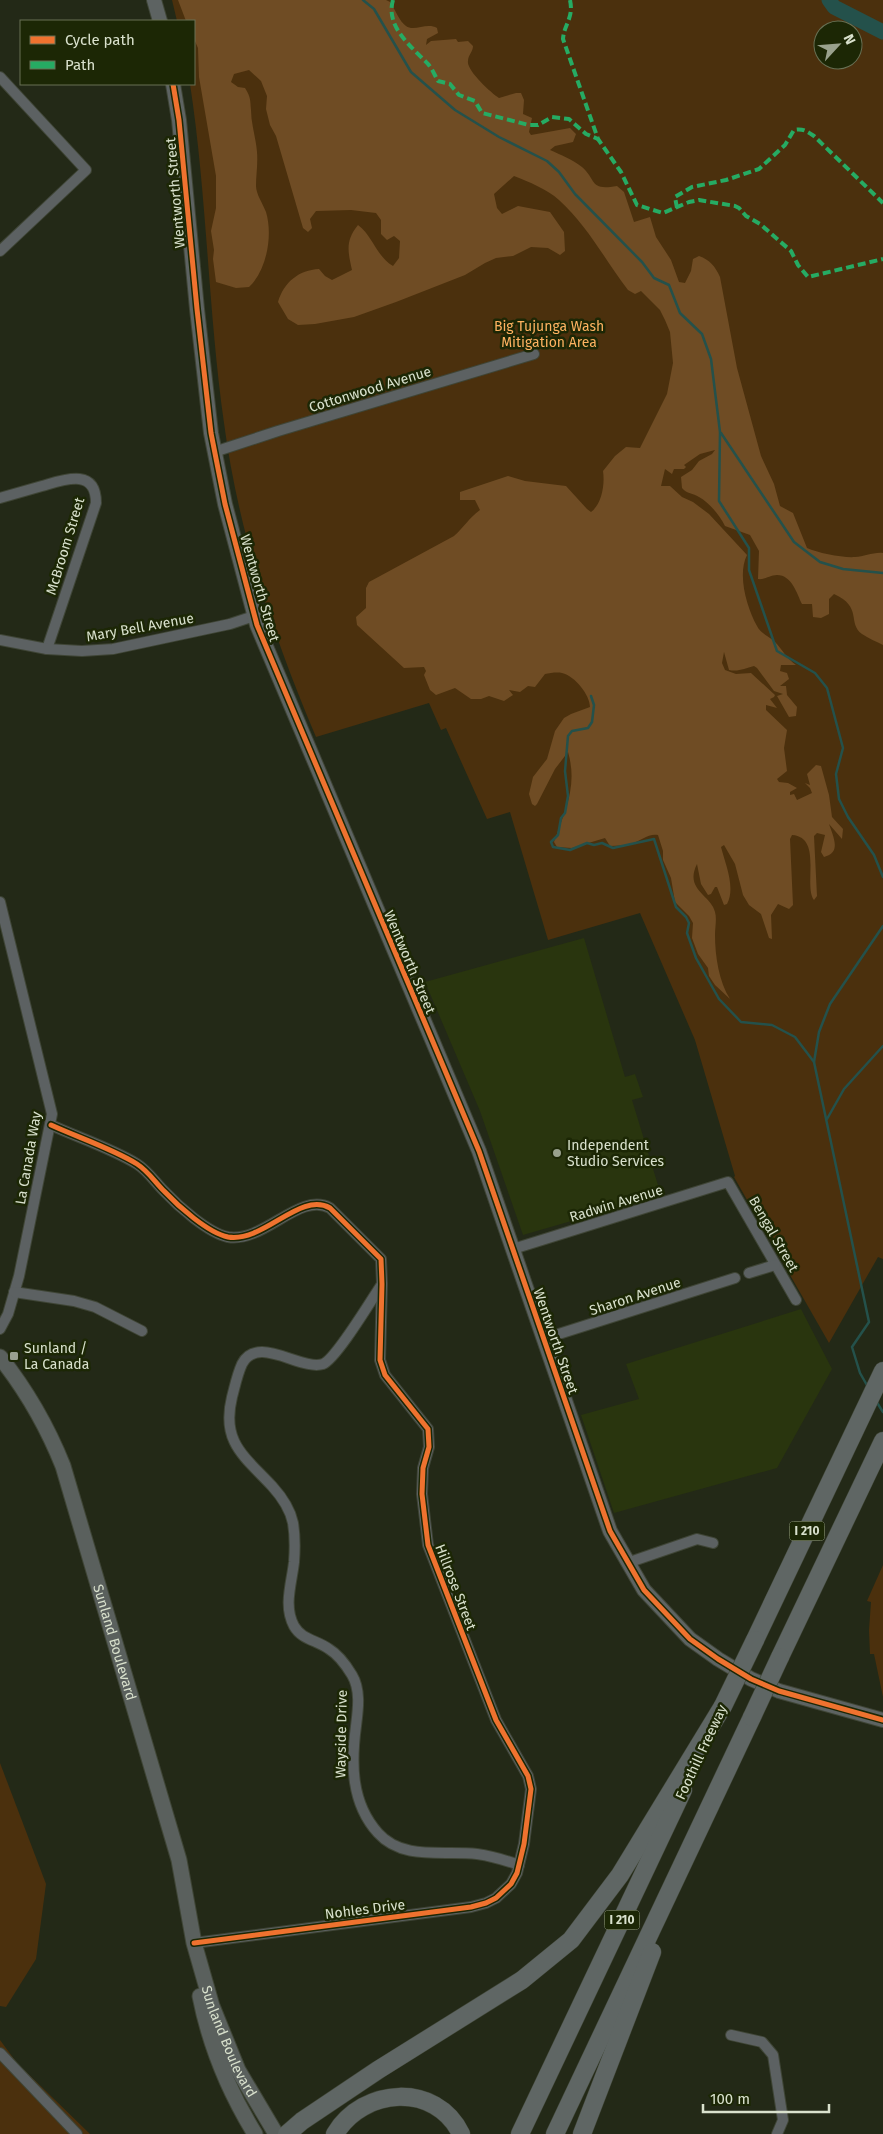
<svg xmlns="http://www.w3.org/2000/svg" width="883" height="2134" font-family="'Fira Sans',sans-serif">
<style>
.built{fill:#29350e}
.green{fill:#4b300d;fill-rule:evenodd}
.forest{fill:#6f4c24}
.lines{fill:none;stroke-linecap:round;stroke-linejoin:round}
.stream{stroke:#24514b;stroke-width:2.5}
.river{stroke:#24514b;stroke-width:15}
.minor-casing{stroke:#3f4536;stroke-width:12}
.secondary-casing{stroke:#3f4536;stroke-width:16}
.primary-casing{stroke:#3f4536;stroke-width:17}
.motorway-casing{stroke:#3f4536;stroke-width:19}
.minor{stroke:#5c6162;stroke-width:10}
.secondary{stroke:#5d6362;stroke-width:14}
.primary{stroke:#5a605d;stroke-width:15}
.motorway{stroke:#5f6664;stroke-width:18}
.motorway-bridge-casing{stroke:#3f4536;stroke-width:19;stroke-linecap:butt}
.motorway-bridge{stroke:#5f6664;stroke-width:18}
.quiet{stroke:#26ab63;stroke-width:4;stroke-dasharray:8 4;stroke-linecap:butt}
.cycleway-casing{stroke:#1c2705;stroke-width:8}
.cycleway{stroke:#ef722f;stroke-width:5}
.poi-dot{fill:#99a18d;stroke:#1c2705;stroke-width:2}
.labels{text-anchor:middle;stroke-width:5;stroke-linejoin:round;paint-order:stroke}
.shield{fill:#1c2705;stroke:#a0a991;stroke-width:1}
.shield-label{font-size:12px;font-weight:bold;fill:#d9e1cd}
.street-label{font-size:14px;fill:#d9e1cd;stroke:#1c2705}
.park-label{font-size:14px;fill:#feb261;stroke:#1c2705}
.poi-label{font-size:14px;fill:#d9e1cd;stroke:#1c2705;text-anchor:start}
</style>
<rect width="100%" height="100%" fill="#232917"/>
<g class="built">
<polygon points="584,938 625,1077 635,1074 643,1097 632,1100 661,1195 523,1235 480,1111 425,982"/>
<polygon points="801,1309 832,1369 777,1468 614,1513 581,1415 639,1399 626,1364"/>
</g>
<g class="green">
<path d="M172,0H883V1259L878,1257L829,1343L734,1177L735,1176L695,1040L640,913L548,940L510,812L487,819L446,728L441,730L429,703L316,737C273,636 238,530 224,423C208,310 207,195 190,84H194V21H177ZM823,30H853V60H823Z"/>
<polygon points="883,1565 883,1697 874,1654 870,1654 869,1630 871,1602 867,1601"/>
<polygon points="0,1763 46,1884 36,1959 6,2007 0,2006"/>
<polygon points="0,2040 17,2063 90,2134 0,2134"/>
</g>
<path class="forest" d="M178,0H386L390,2C395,9 399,21 406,26C414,32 427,22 437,28L438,33L427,39L426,45L431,41L456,39L458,42L468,41L473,46C473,52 468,55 468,61C466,70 491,93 499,98L516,93H521L524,100L523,114L532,118L529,132L531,135L570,128L576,134L573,142L555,146L550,150C561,155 572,159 582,167C597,180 589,191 617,186L624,192L634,222L650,217L656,237L671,260L679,282L685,283L691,271L693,259L699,256C710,260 715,266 720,277L737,368L761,456L774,484L780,506L793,513L807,548C818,553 843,558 855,557C864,557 873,552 883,553V645C877,642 868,638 862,634C847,623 863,607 834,594L829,599V614L821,618L813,617L812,604H802C797,594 792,575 777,575C770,575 765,580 758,579L759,551L750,535L725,526C720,516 710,503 699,497C693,493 687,494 682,488L681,477L692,470L699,461L712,454L715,450L700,454L684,465L686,467L684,469H674L672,474L665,469L661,486H670L682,497L693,502L709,514L747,555C737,575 747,608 757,626C761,634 769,636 775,642C782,649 787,659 796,665H781L780,671L787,673L789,679L780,686H786L787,695L797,707L796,716L789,717L777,696L783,694L774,691L757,668L754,666C745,668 739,672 729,670L724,652L722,663L725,670L736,674L751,673L775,695L774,697L770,699L777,708L766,705V710L787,730L784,748L787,771L777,779L779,782L788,783L797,788L790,792V795L794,794L797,800L812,793L810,788L805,783L810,785L807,774L816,765L821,766L829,795L832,817L843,829L842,839L829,824C833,836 842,853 824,857L821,852L825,835L817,833L814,836L817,896L814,900C803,886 823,837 792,835L790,839L793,905L789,909L778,904L771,915L772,939L769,938L761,914L749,905L743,895L735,864L724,845L721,847C725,863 736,888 727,904L724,905L717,887H715L711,894L708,895L701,884L697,864C684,890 711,895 715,912C717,919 715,927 715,935C715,956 719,982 730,999L715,985L709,976L708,968L698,954L692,938L693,923L689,916L675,902L671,878L663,860V851L658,835C649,833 640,841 631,844C624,845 617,846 610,846L605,838L572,848L557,847L554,842C565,810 578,786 568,752L555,769L537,804L535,806L532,804L529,794L533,777L547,759L555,731L564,718L571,714L590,707C590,695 575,676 562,673C557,672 550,673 545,674L535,687L528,686L520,692L509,690L513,695L504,701L489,696L481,699H471L455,688L436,695L430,690L424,675L426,671L424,667L404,668L357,625L356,617L366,608V588L369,582L454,536C465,526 468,519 480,510L475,500H460V492L508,476L525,481L566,486L587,509L591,512C602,504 605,484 603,471L615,456L626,447L640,448L667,394L673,363L670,332L665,320L660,310L641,291L635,294L628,290C605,260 587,225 559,200C547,189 529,182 514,176L494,194L497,208L502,214L518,206L550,212L564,232L565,251L560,255L548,248L531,247L513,256L496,258L485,263L465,275L396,302L354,317L315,324L298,325L288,319L278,302C284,282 299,270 319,269L325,276L332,280L352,270C348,252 345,241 358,225C373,236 376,256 393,266L399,258L400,241L394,236L387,240L381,234V220L376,213L351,210L316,211L310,219L312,228L308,232L303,228L276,136L270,125L266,109L267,96L261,81L249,70L234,74L231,82L238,87L245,88C251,98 250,99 251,110C251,124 256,138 257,152C258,164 256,175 256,186C256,194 263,204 266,212C273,235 267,270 249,287L236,288L216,282L213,259L214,250L211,231L216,208V176L199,77L198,48L194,39V21H186Z"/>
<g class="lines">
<g class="stream">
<polyline points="363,0 374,9 411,72 455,110 499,137 547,161 559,172 575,194 642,262 654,278 669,285 680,313 702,334 711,359 720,432 719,501 749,548 749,570 777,651 815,673 827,688 843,748 836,774 839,799 848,817 874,855 883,877"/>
<polyline points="721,433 794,542 820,562 843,569 883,573"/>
<polyline points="591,696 594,705 592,722 588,728 572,731 568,736 565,771 568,796 565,813 561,818 558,835 551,842 553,847 570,850 587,843 594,845 602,843 613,848 654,839 676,907 686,917 689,923 687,933 696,958 719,999 741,1022 772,1025 795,1037 814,1062"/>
<polyline points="827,1119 844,1089 883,1046"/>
<polyline points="868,1387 860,1373 852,1347 869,1322 814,1062 819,1032 830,1004 883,926"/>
<polyline points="876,1401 883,1412"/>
</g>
<polyline class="river" points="829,0 834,7 883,32"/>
<g class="minor-casing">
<g id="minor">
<polyline points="0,77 86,170 0,251"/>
<polyline points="214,452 278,431 534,354"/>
<path d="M0,498C14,494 28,490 42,486C63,480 96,467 96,503L47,649"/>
<polyline points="0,640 47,649 82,651 113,649 230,624 254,616"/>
<polyline points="0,902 52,1114 19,1276 8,1314 0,1329"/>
<path d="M51,1125C77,1137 113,1149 137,1164C148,1171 155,1182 164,1191C178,1206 208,1233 228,1237C264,1243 300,1191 330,1208L381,1259L382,1284L380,1360L385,1375L428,1429L429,1447L423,1468L422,1494L428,1545L496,1720L528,1776L531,1789L524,1844L517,1873L511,1884L496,1898L486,1903L471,1907L194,1943"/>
<polyline points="513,1249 728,1182 796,1300"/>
<polyline points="749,1273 775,1265"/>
<path d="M382,1284C372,1299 336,1359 323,1364C301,1371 257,1334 242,1364C237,1375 235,1386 232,1397C221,1442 244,1456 272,1486C282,1497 290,1508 293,1523C295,1535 295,1549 294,1562C292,1582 283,1606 294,1626C302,1640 317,1640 329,1649C339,1655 346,1665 352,1675C361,1690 358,1710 356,1726C351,1764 351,1803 378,1833C403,1861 444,1850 477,1854C491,1856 505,1860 519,1865"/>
<polyline points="14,1292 74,1301 95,1307 142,1331"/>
<polyline points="543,1339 735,1278"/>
<polyline points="627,1563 697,1539 713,1543"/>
<polyline points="731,2035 762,2042 773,2055 783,2120 777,2134"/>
<polyline points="0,2053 77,2134"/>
</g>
</g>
<g class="secondary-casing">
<g id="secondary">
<polyline points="154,0 160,21"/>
<polyline points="173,84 179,120 197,309 211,433 225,504 257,625 479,1151 610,1531 644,1590 690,1639 718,1659 751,1679 779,1691 883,1720"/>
</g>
</g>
<g class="primary-casing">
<g id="primary">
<path id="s1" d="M0,1357C27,1391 47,1426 63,1466L179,1860L194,1943L212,2006L238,2070L276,2134"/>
<path d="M200,1996C210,2047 228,2090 255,2134"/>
</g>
</g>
<g class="motorway-casing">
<g id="motorway">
<polyline points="755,1640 883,1371"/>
<polyline points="780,1657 883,1441"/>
<polyline points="287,2134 302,2121 378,2070 522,1980 571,1940 620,1875 723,1706"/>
<path d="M335,2134C363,2087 436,2082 461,2134"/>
<polyline points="520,2134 683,1790"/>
<polyline points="555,2134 752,1717"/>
<polyline points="582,2134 652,1952"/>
</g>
</g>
<use href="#minor" class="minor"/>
<use href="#secondary" class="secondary"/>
<use href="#primary" class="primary"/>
<use href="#motorway" class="motorway"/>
<g class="motorway-bridge-casing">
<g id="motorway-bridge">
<polyline points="723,1706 755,1640"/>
<polyline points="752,1717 780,1657"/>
</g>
</g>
<use href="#motorway-bridge" class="motorway-bridge"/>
<g class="quiet">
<path d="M393,0C385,27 412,47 428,64C432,68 435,76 438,81L450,84L459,95L475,101L482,113L529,125H538L552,117L569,119L586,134L598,139"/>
<path d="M570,0C574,18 564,24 563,39L598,139L621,172L637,205L663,213L689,202L699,200L735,206L739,208L746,216L760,224L791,251L798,265L808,277L883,259"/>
<path d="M677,208L675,197L692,187L726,180L759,169L785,145L794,130C802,128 807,131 814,136L883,203"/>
</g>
<g class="cycleway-casing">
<g id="cycleway">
<polyline points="173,84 179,120 197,309 211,433 225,504 257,625 479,1151 610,1531 644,1590 690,1639 718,1659 751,1679 779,1691 883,1720"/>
<path d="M51,1125C77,1137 113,1149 137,1164C148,1171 155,1182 164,1191C178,1206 208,1233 228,1237C264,1243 300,1191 330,1208L381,1259L382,1284L380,1360L385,1375L428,1429L429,1447L423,1468L422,1494L428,1545L496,1720L528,1776L531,1789L524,1844L517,1873L511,1884L496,1898L486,1903L471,1907L194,1943"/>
</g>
</g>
<use href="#cycleway" class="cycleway"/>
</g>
<g class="poi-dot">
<circle cx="557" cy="1153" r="5"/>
<rect x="9" y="1351" width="10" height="10" rx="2.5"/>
</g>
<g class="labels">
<g class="shield">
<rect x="789.5" y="1521.5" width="35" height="19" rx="4"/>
<rect x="604.5" y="1910.5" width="35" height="19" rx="4"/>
</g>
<g class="shield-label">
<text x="807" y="1535">I 210</text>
<text x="622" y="1924">I 210</text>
</g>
<g class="street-label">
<text transform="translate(175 193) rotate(-95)" y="5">Wentworth Street</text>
<text transform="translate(370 389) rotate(-17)" y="5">Cottonwood Avenue</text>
<text transform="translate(65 546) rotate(-73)" y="5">McBroom Street</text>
<text transform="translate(260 588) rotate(74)" y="5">Wentworth Street</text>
<text transform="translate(140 627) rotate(-10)" y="5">Mary Bell Avenue</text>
<text transform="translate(410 962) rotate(67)" y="5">Wentworth Street</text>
<text transform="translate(28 1158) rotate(-80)" y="5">La Canada Way</text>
<text transform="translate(616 1203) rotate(-17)" y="5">Radwin Avenue</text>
<text transform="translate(774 1234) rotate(60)" y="5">Bengal Street</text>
<text transform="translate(635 1296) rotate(-18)" y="5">Sharon Avenue</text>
<text transform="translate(556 1341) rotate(71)" y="5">Wentworth Street</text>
<text transform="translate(456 1587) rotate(69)" y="5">Hillrose Street</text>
<text dy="5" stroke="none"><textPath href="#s1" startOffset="310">Sunland Boulevard</textPath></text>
<text transform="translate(341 1734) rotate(-89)" y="5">Wayside Drive</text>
<text transform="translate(701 1752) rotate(-65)" y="5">Foothill Freeway</text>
<text transform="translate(365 1909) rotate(-7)" y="5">Nohles Drive</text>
<text dy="5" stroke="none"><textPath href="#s1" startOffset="726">Sunland Boulevard</textPath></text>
</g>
<g class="park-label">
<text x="549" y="331">Big Tujunga Wash<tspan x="549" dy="16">Mitigation Area</tspan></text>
</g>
<g class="poi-label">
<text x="567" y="1150">Independent<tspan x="567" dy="16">Studio Services</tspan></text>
<text x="24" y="1353">Sunland /<tspan x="24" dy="16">La Canada</tspan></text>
</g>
</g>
<rect x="20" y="20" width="175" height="65" fill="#1c2705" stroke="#687155"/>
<rect x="30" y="36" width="25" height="8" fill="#ef722f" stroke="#687155"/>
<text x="65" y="45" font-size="15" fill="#d9e1cd">Cycle path</text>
<rect x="30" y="61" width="25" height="8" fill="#26ab63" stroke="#687155"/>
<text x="65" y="70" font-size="15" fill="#d9e1cd">Path</text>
<g transform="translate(838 45) rotate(64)"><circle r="24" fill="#1c2705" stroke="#687155"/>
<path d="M0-4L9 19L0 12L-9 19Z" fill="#99a18d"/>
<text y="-8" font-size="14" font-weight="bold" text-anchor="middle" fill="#d9e1cd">N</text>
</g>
<path d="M703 2104v8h126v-8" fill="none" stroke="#d9e1cd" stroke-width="2.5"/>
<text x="710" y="2104" font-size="15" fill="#d9e1cd" stroke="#1c2705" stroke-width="4" paint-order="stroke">100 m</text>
</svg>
